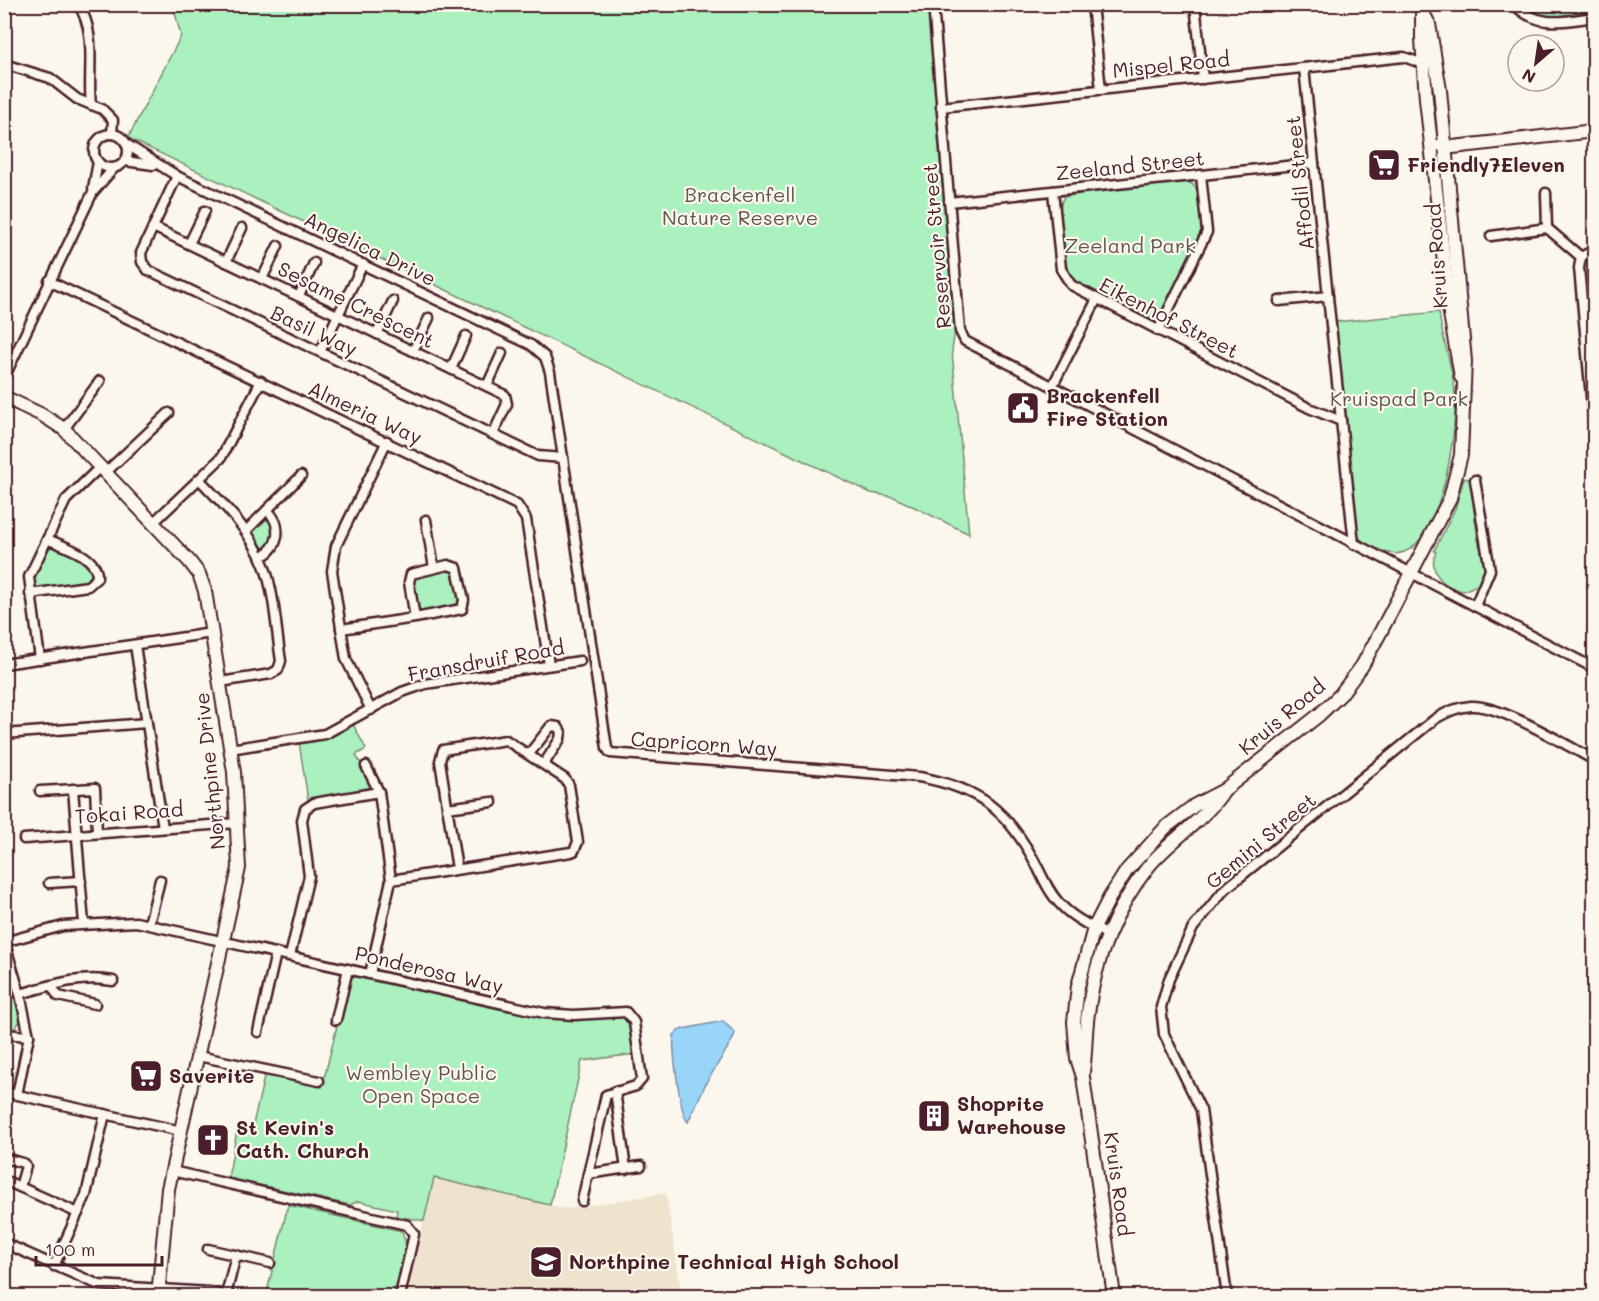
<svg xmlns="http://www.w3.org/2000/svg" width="1599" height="1301" font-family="Mali,sans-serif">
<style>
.built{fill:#eee4cd}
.green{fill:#aaf1bd;stroke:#7a8874;stroke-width:1.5}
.water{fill:#98d5f9;stroke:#798ca7;stroke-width:1.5}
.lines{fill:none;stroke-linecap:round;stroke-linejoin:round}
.street-casing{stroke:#4a1f2b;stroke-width:13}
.secondary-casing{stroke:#4a1f2b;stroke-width:16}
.street{stroke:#fbf7ec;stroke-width:8}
.secondary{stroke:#fbf7ec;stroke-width:12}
.labels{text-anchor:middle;stroke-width:4.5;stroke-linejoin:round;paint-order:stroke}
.street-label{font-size:20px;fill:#4a1f2b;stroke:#fbf7ec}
.poi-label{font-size:20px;font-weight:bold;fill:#4a1f2b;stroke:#fbf7ec;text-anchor:start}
.park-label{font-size:20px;fill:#625450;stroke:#fbf7ec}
</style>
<rect width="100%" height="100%" fill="#fbf7ec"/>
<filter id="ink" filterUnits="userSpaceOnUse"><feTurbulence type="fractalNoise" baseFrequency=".0167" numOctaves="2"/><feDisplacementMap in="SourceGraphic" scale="12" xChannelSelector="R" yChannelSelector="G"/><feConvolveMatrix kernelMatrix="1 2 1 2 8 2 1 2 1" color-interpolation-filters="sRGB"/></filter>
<g filter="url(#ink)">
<polygon class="built" points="433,1178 566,1209 666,1193 682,1296 407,1296"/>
<g class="green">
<polygon points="173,5 928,5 955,330 952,351 969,534 894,497 871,493 128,138 181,36"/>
<polygon points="1523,5 1594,5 1594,13 1545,17"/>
<path d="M1187,182C1202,185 1206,217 1202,231C1198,247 1170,300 1159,315L1146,319L1071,280C1063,267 1055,208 1064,197L1102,190Z"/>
<path d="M1439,312C1442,341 1454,369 1455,396C1457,433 1440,564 1389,553C1380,551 1364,545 1358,536L1335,322Z"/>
<path d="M1464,478L1470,479L1478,540L1485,565V572L1479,584L1464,591C1445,589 1427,572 1436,552L1434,551L1455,509Z"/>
<polygon points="264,519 272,522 274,536 265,548 260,547 253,532"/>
<polygon points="51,547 81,558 92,569 92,578 88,582 36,588 32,579 46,550"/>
<polygon points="448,569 454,571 461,600 459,606 420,612 413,579"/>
<polygon points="353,724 366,749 356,755 372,784 371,788 308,800 299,742 329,737"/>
<polygon points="355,975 571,1019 622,1016 629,1019 635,1054 582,1061 550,1205 434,1178 424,1221 396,1216 397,1210 358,1201 350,1205 228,1178 238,1126 252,1129 265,1073 322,1087 348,981"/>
<polygon points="5,991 7,998 14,996 21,1020 14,1029 5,1029"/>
<polygon points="288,1205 402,1231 406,1244 394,1296 266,1296"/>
</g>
<path class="water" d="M723,1021L735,1033L733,1039L706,1083L688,1122C680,1115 672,1048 674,1035L679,1030Z"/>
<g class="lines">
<g class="street-casing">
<g id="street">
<path d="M78,4C98,34 87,71 91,105"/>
<polyline points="933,4 960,331 965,341 1594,668"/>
<polyline points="1092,4 1101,90"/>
<polyline points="1195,4 1203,79"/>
<path d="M1514,4C1537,29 1565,21 1594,17"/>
<polyline points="4,64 50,78 77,99 102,109 113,120 112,134"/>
<polyline points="1304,68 1354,544"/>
<polyline points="941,107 1404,57 1426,65"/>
<circle cx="111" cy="151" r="17"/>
<path d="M126,144L177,176L531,345L545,357L550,372L607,748L610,753L919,777C979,788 1006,809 1035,862C1042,876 1049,893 1061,905C1073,918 1091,927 1107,934"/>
<polyline points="125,161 153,165"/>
<polyline points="177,176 141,253 142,262 148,270 538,456 563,458"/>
<polyline points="93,188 98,162"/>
<polyline points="1053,191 1061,269 1071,285 1309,408 1341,421"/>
<polyline points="1546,193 1547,228"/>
<polyline points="949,202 1314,163"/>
<polyline points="153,227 505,395 507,404 493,434"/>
<polyline points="1547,228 1581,257"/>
<polyline points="1491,236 1547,228"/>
<polyline points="189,244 205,211"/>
<polyline points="1594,250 1581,257 1579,268 1594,429"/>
<polyline points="226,262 242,228"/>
<polyline points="262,279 278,246"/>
<polyline points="49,281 517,505 526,519 549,665"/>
<polyline points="299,296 314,263"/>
<polyline points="1279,301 1328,296"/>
<polyline points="1158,331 1207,232 1201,175"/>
<polyline points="377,334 393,301"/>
<polyline points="413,351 429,318"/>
<polyline points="320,352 363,264"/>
<polyline points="451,369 466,336"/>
<polyline points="4,378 93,192 114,168"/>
<polyline points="487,386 502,353"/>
<polyline points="1052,387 1097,299"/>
<polyline points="64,429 100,381"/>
<polyline points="4,472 4,484"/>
<polyline points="105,473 169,413"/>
<path d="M200,480C225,506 251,531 264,565C275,594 276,630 281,661L278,670L271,674L220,682"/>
<polyline points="1475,480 1490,570 1475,606"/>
<polyline points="426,520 434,568"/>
<polyline points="153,523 221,458 261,381"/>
<polyline points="246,531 301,476"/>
<path d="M261,557C280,547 283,525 267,510"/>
<polyline points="1593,587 1594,588"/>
<path d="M30,594L88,586L97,578C99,556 63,546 47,539"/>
<polyline points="341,629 415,618 409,582 411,574 448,565 457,568 464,600 462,609 415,618"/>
<polyline points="135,645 163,828"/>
<polyline points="40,659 29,577 66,500 100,467"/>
<polyline points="4,664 212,633"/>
<polyline points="371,710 346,659 332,571 336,546 387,441"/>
<polyline points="4,734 147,723"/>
<polyline points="230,749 325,734 402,692 425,684 580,661"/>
<polyline points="529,754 551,726 558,727 561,732 560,739 544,764"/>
<polyline points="366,766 379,792 391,880 370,974"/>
<polyline points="73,789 84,924"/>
<polyline points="40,791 95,788 97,832"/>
<polyline points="447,808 492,802"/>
<polyline points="24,839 237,823"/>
<polyline points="391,880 571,852 574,851 578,842 569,785 565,779 506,740 443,750 440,761 457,869"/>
<polyline points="49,883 81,881"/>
<polyline points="149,924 160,880"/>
<polyline points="4,941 20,994 29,1036 17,1095"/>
<polyline points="4,942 63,926 136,922 544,1013 574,1015 626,1012 634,1022 642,1079 636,1086 606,1095 582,1201"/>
<polyline points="290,956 309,876 302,820 305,809 314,803 379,792"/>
<polyline points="51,985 58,996 95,1004"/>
<path d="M20,994C52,985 80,975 113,981"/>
<polyline points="336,1020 348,969"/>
<polyline points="258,1032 276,953"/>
<polyline points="4,1034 29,1036"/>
<polyline points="198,1056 319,1081"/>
<polyline points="615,1091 626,1169"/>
<polyline points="4,1092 181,1131"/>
<polyline points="4,1158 23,1163 26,1166 20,1187"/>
<polyline points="172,1171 407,1225 414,1234 400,1296"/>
<polyline points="588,1174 641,1166"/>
<polyline points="4,1180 78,1213"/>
<polyline points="4,1243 99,1285 209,1292 231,1296"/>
<polyline points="208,1249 270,1263"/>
<polyline points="54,1266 86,1195 105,1114"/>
<polyline points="226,1295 236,1255"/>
<path d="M1227,1296L1201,1110L1164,1034L1161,1007L1169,979L1193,928L1224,890L1435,719C1447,712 1457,707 1471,706C1500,704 1566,745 1594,760"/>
</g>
</g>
<g class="secondary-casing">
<g id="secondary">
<polyline points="1422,4 1422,39 1426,99 1449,308 1461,377"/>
<polyline points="1441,145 1453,147 1594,131"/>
<polyline points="4,397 42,415 64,429 189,561 199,574 205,591 234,772 239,868 168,1189 158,1296"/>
<path d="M1083,1072C1086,1053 1085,1033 1088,1013C1095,959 1114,910 1148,867C1170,840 1202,822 1222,793"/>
<polyline points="1114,1296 1083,1077 1077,1058 1074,1022 1078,986 1094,928 1110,897 1127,870 1166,827 1195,805 1224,790 1319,715 1340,695 1362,666 1380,633 1450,498 1461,455 1465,361 1440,90 1429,24 1423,13"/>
</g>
</g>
<use href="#street" class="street"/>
<use href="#secondary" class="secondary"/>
</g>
</g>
<defs>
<g id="supermarket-square" transform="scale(1.725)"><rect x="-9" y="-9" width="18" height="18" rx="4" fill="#4a1f2b" stroke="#fbf7ec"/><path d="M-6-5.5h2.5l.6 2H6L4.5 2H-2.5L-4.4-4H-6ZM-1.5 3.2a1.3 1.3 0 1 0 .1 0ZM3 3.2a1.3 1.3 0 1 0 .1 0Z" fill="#fff"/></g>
<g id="civic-square" transform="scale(1.725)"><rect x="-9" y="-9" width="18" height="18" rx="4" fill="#4a1f2b" stroke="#fbf7ec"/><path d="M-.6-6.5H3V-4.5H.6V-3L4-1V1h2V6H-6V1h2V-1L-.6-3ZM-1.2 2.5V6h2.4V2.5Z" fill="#fff"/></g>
<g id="building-square" transform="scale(1.725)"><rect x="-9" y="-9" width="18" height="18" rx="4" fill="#4a1f2b" stroke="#fbf7ec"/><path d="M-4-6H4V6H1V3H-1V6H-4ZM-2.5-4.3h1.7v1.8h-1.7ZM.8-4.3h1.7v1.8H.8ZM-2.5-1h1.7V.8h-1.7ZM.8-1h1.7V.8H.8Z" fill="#fff"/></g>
<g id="church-square" transform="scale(1.725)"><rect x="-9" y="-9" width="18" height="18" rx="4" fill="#4a1f2b" stroke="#fbf7ec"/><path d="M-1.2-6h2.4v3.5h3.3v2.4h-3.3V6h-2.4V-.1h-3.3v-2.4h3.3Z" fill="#fff"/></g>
<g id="school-square" transform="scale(1.725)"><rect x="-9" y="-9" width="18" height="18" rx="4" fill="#4a1f2b" stroke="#fbf7ec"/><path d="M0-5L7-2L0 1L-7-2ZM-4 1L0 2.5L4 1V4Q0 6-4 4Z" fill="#fff"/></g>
</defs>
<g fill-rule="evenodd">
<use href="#supermarket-square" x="1384" y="165"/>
<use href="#civic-square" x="1023" y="408"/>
<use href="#supermarket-square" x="146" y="1076"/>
<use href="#building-square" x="934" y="1116"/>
<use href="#church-square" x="213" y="1140"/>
<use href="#school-square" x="546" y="1262"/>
</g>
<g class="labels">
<g class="street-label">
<text transform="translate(1171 65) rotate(-6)" y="7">Mispel Road</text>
<text transform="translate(1130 166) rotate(-6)" y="7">Zeeland Street</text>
<text transform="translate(1300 183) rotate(-96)" y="7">Affodil Street</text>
<text transform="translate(937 246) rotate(-95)" y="7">Reservoir Street</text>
<text transform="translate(370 249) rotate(26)" y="7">Angelica Drive</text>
<text transform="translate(1437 256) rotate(-94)" y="7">Kruis Road</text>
<text transform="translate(356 305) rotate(26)" y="7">Sesame Crescent</text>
<text transform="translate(1169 318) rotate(27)" y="7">Eikenhof Street</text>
<text transform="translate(314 331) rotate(25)" y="7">Basil Way</text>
<text transform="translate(365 413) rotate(25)" y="7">Almeria Way</text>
<text transform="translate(486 661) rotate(-10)" y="7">Fransdruif Road</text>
<text transform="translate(1282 717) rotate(-40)" y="7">Kruis Road</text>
<text transform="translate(704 744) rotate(4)" y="7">Capricorn Way</text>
<text transform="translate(210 771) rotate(-96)" y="7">Northpine Drive</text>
<text transform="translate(129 813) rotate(-4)" y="7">Tokai Road</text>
<text transform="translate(1261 841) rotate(-40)" y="7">Gemini Street</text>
<text transform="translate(429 970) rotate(13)" y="7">Ponderosa Way</text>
<text transform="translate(1118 1184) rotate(82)" y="7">Kruis Road</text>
</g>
<g class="poi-label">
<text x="1407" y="172">Friendly7Eleven</text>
<text x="1046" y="403">Brackenfell<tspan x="1046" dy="23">Fire Station</tspan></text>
<text x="169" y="1083">Saverite</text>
<text x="957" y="1111">Shoprite<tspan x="957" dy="23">Warehouse</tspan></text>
<text x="236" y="1135">St Kevin's<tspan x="236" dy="23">Cath. Church</tspan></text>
<text x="569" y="1269">Northpine Technical High School</text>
</g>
<g class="park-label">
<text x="740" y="202">Brackenfell<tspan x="740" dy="23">Nature Reserve</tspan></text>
<text x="1130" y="253">Zeeland Park</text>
<text x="1399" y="406">Kruispad Park</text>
<text x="421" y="1080">Wembley Public<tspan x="421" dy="23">Open Space</tspan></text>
</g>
</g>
<rect width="1599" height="1301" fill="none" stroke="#fbf7ec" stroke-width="24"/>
<rect x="12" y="12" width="1575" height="1277" fill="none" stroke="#4a1f2b" stroke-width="2" filter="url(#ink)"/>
<g transform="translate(1536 63) rotate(209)"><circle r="28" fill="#fbf7ec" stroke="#b4a19f" stroke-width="1.5"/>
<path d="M0-4.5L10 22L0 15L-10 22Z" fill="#4a1f2b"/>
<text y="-9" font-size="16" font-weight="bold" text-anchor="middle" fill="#4a1f2b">N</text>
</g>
<path d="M36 1256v9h126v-9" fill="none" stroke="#4a1f2b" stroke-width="3"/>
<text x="45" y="1256" font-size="18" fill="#4a1f2b" stroke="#fbf7ec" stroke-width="4.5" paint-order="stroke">100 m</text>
</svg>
